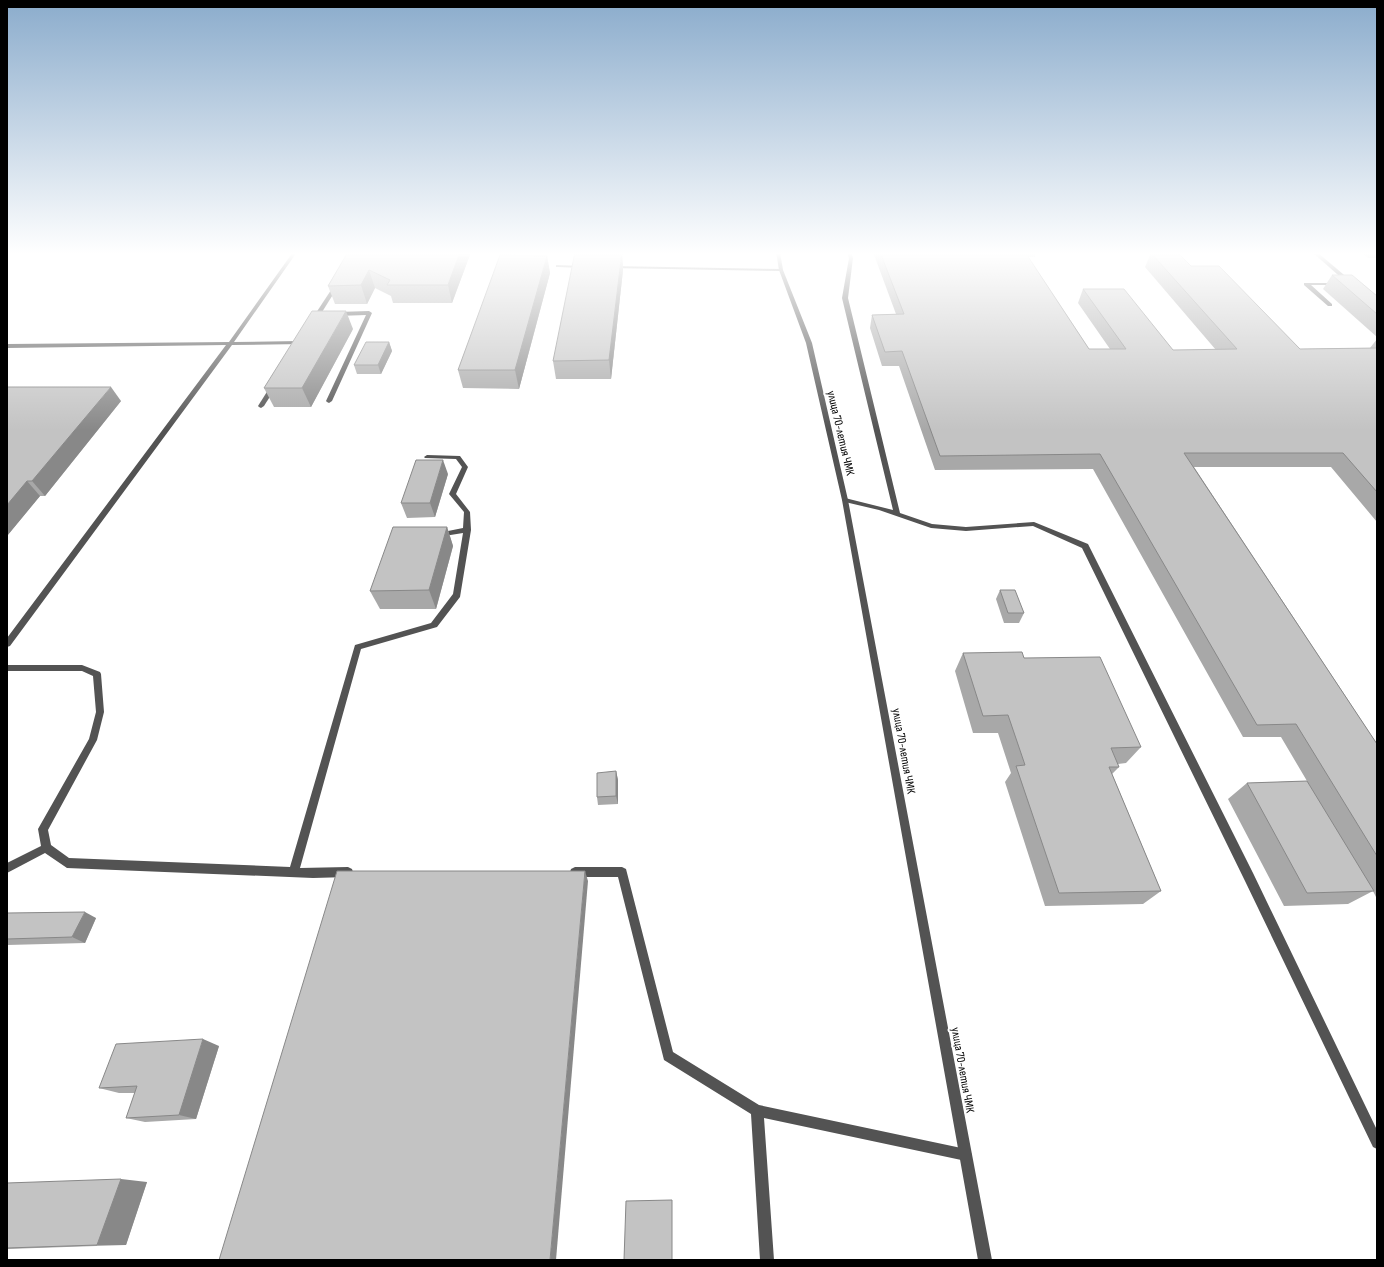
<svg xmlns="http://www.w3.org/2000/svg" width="1384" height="1267" font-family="'Sofia Sans Condensed',sans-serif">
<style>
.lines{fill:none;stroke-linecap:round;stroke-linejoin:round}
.lane{fill:#535353;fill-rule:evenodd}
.street{fill:#535353;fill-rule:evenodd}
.wall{fill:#a8a8a8}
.shaded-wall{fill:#888}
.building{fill:#c3c3c3;stroke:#888}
.labels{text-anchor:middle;stroke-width:4;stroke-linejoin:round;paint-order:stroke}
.street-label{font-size:12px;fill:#000;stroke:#fff}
</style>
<rect width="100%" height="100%" fill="#fff"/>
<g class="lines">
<g class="lane">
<polygon points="293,252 297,252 234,342 300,341 303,343 302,344 232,345 10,646 7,647 7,638 226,345 7,348 7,344 229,342"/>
<polygon points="847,252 851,252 853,258 848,298 900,513 932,524 966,527 1034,522 1088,544 1253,873 1377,1130 1377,1149 1373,1147 1245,881 1082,548 1033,526 966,531 931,528 879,510 845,502 842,500 845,498 893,510 842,298 849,258"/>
<polygon points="1312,252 1317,252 1350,280 1350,282 1346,282"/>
<polygon points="556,265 583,266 585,267 583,268 558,267 556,267"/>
<polygon points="610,266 781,269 783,270 781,271 612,268 610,268"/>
<polygon points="1304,283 1338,283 1338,285 1311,285 1332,304 1332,306 1328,306 1304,285"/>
<polygon points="335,284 339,285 317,320 313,320 312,319"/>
<polygon points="369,311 372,313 332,401 329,403 327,402 326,401 366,315 337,316 334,314 337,312"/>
<polygon points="273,385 276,387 264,406 261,408 259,407 258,406 270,387"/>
<polygon points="427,455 460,456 468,467 456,494 470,512 471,530 460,597 437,627 361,649 300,868 348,867 352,869 353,872 352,875 348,877 313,878 67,868 45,853 7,873 7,863 41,846 38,829 89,739 96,712 93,676 82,671 7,671 7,665 82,665 100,672 101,674 104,712 97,740 48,830 51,845 69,858 290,867 355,645 431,623 453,594 463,533 438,537 434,535 438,533 463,528 464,512 449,494 462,467 456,459 425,458 424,457"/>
<polygon points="575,867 622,867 626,869 673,1052 759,1105 966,1149 970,1151 972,1155 970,1159 966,1161 764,1118 774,1260 760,1260 751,1114 664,1060 618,877 575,877 571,875 570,872 571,869"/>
</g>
<polygon class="street" points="776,252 780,252 783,270 812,343 848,500 992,1260 978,1260 842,500 806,343 779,270"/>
</g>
<g class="wall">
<polygon points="348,252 471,252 452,303 393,303 391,296 375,288 367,304 335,304 328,286"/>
<polygon points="622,252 623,270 611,379 556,379 553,361"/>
<polygon points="873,252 1036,252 1035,257 1028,257 1089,349 1110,349 1078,303 1083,289 1173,350 1216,350 1145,267 1151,253 1191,266 1300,349 1370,348 1377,339 1377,522 1331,467 1194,467 1377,744 1377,899 1373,891 1348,904 1284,906 1228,799 1247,783 1307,781 1281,737 1243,737 1093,469 935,470 899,366 882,366 870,328 872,315 896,314"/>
<polygon points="1361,252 1377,252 1377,258 1368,258"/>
<polygon points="547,256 550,273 519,389 463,388 458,370"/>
<polygon points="1332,275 1377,296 1377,337 1323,289"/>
<polygon points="353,329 311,407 274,407 264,388"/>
<polygon points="389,342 392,351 381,374 357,374 354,365"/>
<polygon points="7,387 121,401 45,496 40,496 7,536"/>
<polygon points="448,474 435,517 407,518 401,503"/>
<polygon points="447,527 453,546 436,609 380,609 370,591"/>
<polygon points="1000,590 1024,613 1019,623 1004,623 996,599"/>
<polygon points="963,653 1024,658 1141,747 1126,763 1118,764 1119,767 1112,774 1161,891 1143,904 1045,906 1005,782 1011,773 998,733 973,733 955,671"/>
<polygon points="616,771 618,780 618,804 598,805 597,797"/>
<polygon points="7,913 96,918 85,943 7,945"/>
<polygon points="219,1046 196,1119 145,1122 126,1118 135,1093 119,1093 99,1088"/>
<polygon points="147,1182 126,1245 7,1249 7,1183"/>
</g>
<g class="shaded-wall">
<polygon points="460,252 471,252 452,303 448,285"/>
<polygon points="622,252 623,270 611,379 609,360"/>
<polygon points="547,256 550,273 519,389 515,370"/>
<polygon points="369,270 375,288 367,304 361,285"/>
<polygon points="346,311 353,329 311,407 302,388"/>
<polygon points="389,342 392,351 381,374 378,365"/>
<polygon points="111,387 121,401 45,496 32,481"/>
<polygon points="443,460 448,474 435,517 430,503"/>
<polygon points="27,481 40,496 7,536 7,505"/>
<polygon points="447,527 453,546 436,609 429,590"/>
<polygon points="616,771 618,780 618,804 616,796"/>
<polygon points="585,871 588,881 556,1260 550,1260"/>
<polygon points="85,912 96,918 85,943 72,937"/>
<polygon points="203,1039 219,1046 196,1119 179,1115"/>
<polygon points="121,1179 147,1182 126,1245 97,1245"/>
</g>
<g class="building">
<polygon points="348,252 460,252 448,285 387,285 390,280 369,270 361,285 328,286"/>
<polygon points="575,252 622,252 609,360 553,361"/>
<polygon points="880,252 1025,252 1089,349 1126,349 1083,289 1124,289 1173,350 1237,349 1151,253 1178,253 1191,266 1219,266 1300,349 1377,348 1377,492 1343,453 1184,453 1377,744 1377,856 1296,724 1257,725 1100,454 940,456 902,351 885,352 872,315 904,314"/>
<polygon points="500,255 547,256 515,370 458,370"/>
<polygon points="1332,275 1352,275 1377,296 1377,314"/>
<polygon points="312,311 346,311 302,388 264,388"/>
<polygon points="366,342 389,342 378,365 354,365"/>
<polygon points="7,387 111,387 32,481 27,481 7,505"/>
<polygon points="416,460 443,460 430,503 401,503"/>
<polygon points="393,527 447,527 429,590 370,591"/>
<polygon points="1000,590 1015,590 1024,613 1008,613"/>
<polygon points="1022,652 1024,658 1100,657 1141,747 1111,748 1119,767 1109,767 1161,891 1059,893 1016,766 1025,765 1008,715 983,716 963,653"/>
<polygon points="616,771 616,796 597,797 597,773"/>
<polygon points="1307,781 1374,891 1307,893 1247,783"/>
<polygon points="337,871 585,871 550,1260 219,1260"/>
<polygon points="85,912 72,937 7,939 7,913"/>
<polygon points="203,1039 179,1115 126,1118 137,1086 99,1088 116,1044"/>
<polygon points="121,1179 97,1245 7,1248 7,1183"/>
<polygon points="672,1200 672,1260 624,1260 626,1201"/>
</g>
<linearGradient id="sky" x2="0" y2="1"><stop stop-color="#8baccc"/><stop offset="0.59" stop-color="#fff"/><stop offset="1" stop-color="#fff" stop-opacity="0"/></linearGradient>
<rect width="1384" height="430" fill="url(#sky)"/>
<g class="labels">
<g class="street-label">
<text transform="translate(841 433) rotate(77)" y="4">улица 70-летия ЧМК</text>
<text transform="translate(904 751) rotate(80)" y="4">улица 70-летия ЧМК</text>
<text transform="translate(963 1070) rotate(80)" y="4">улица 70-летия ЧМК</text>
</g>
</g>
<rect width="1384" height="1267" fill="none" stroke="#000000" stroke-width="16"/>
</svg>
